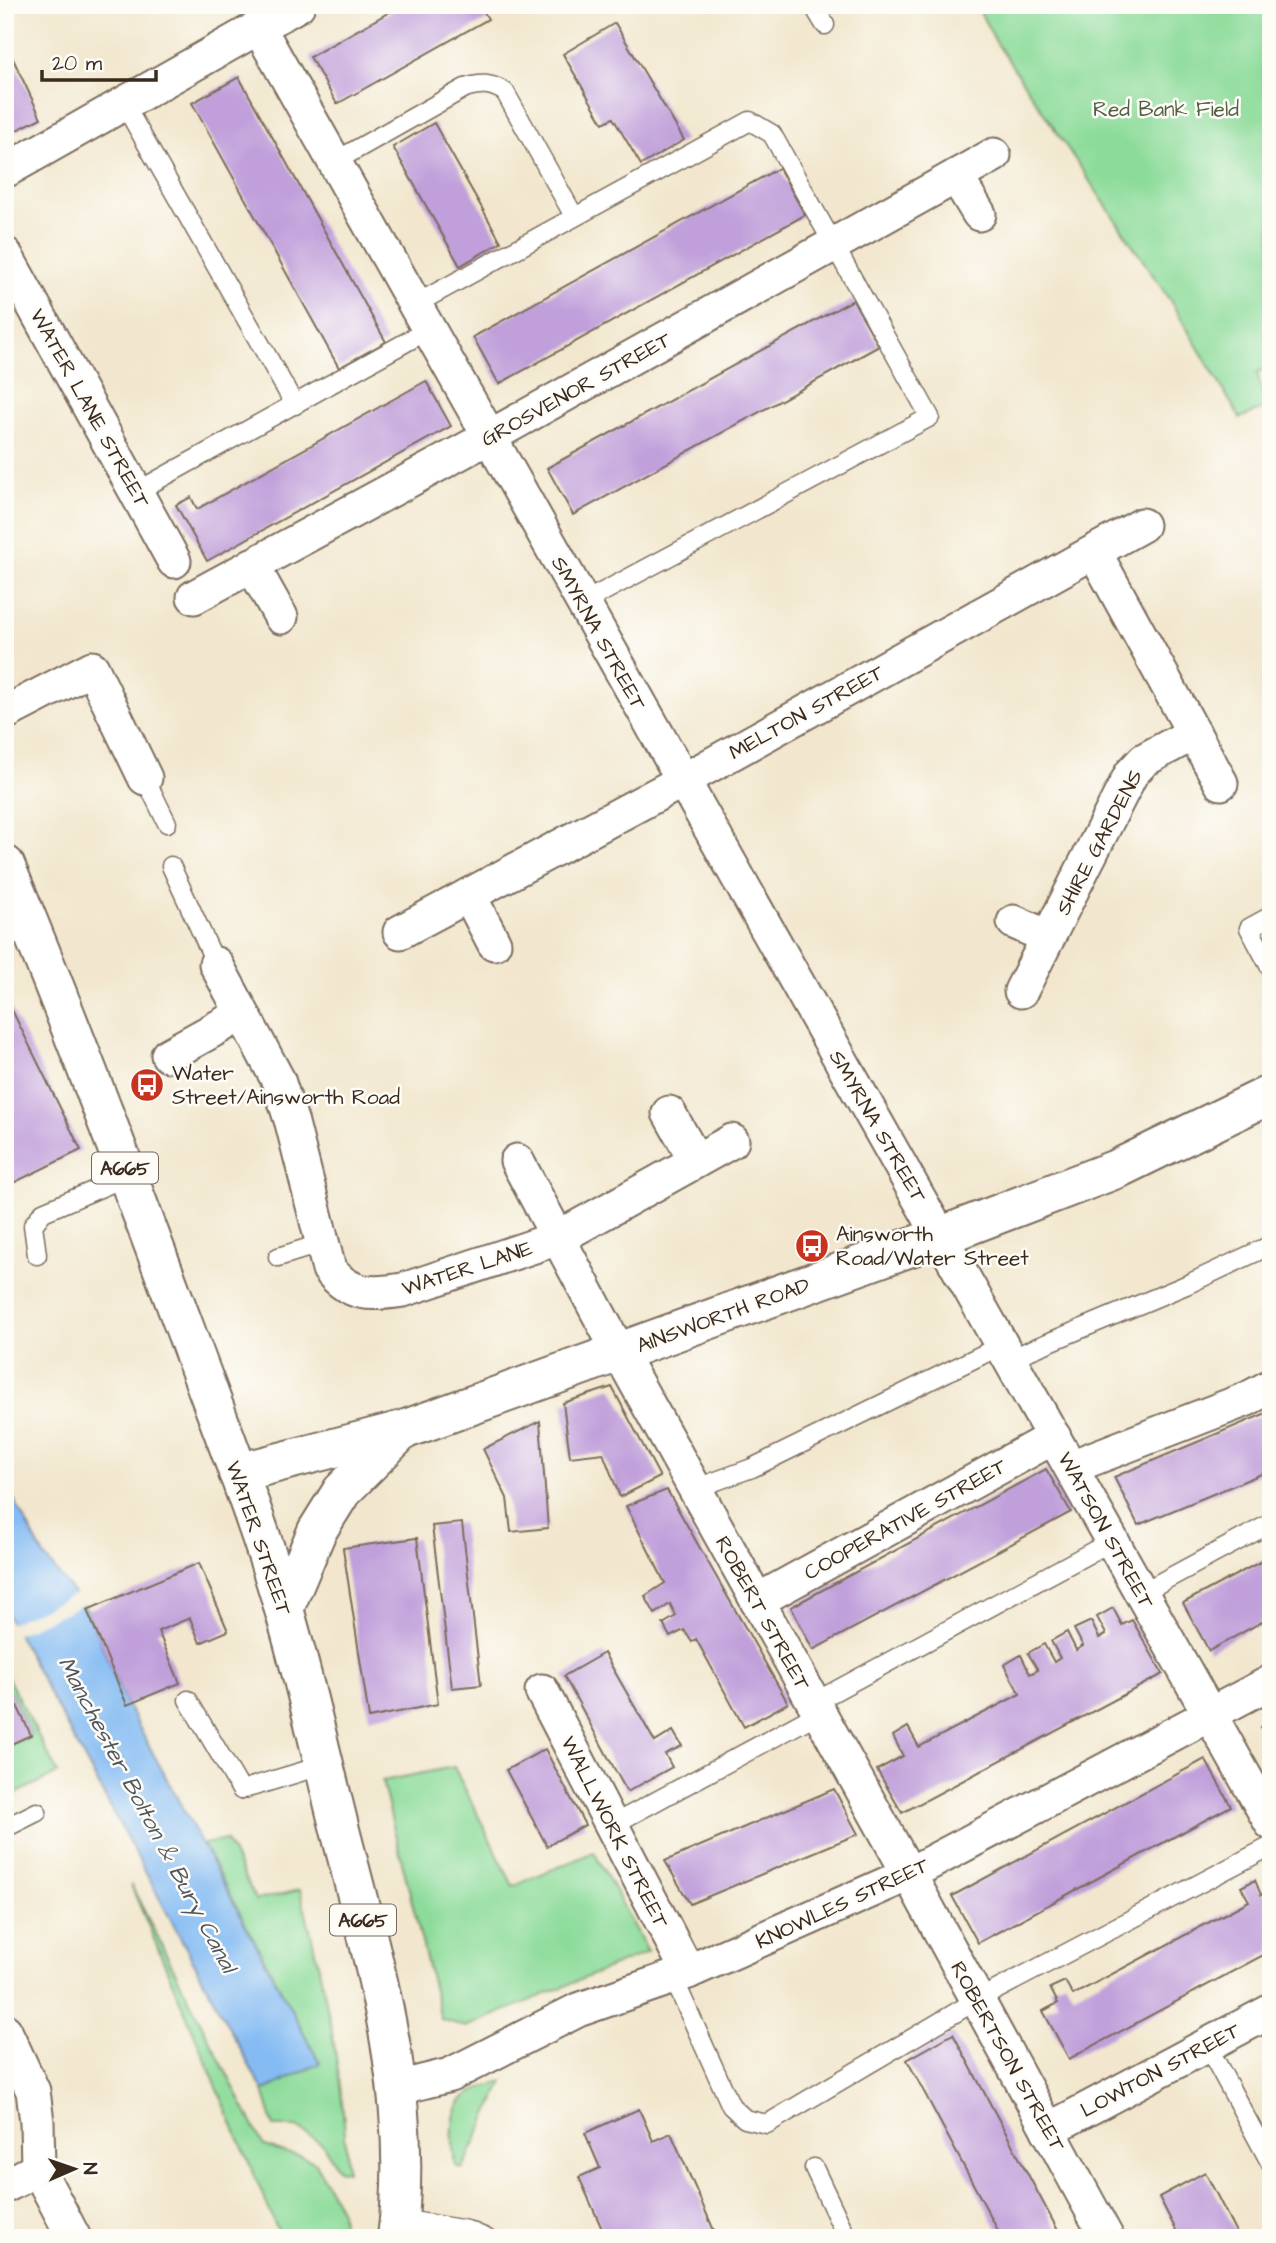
<svg xmlns="http://www.w3.org/2000/svg" width="1276" height="2243" font-family="'Architects Daughter',sans-serif">
<style>
.green{fill:#8cdb9a;stroke:#64825c;stroke-width:2}
.water{fill:#84bbf3;stroke:#607288;stroke-width:2}
.pier{fill:#f2e7ce}
.building{fill:#c09fda}
.lines{fill:none;stroke-linecap:round;stroke-linejoin:round}
.lane-casing{stroke:#7b6c5c;stroke-width:21}
.street-casing{stroke:#7b6c5c;stroke-width:37}
.secondary-casing{stroke:#7b6c5c;stroke-width:42}
.primary-casing{stroke:#7b6c5c;stroke-width:42}
.lane{stroke:#fff;stroke-width:18}
.street{stroke:#fff;stroke-width:33}
.secondary{stroke:#fff;stroke-width:38}
.primary{stroke:#fff;stroke-width:38}
.labels{text-anchor:middle;stroke-width:5;stroke-linejoin:round;paint-order:stroke}
.shield{fill:#fdfcf7;stroke:#75695f;stroke-width:2}
.shield-label{font-size:19px;font-weight:bold;fill:#3b2a1e}
.park-label{font-size:21px;fill:#535f43;stroke:#fdfcf7}
.street-label{font-size:21px;fill:#3b2a1e;stroke:#fdfcf7}
.poi-label{font-size:21px;fill:#3b2a1e;stroke:#fdfcf7;text-anchor:start}
.water-label{font-size:23px;font-style:italic;fill:#51565e;stroke:#fdfcf7}
</style>
<rect width="100%" height="100%" fill="#fdfcf7"/>
<filter id="ink" filterUnits="userSpaceOnUse"><feTurbulence type="fractalNoise" baseFrequency=".0143" numOctaves="2"/><feDisplacementMap in="SourceGraphic" scale="14" xChannelSelector="R" yChannelSelector="G"/><feConvolveMatrix kernelMatrix="1 2 1 2 8 2 1 2 1" color-interpolation-filters="sRGB"/></filter>
<filter id="wash" filterUnits="userSpaceOnUse"><feTurbulence type="fractalNoise" baseFrequency=".00686" numOctaves="4" result="noise"/><feDisplacementMap in="SourceGraphic" scale="28" xChannelSelector="R" yChannelSelector="G"/><feGaussianBlur stdDeviation="1.57" result="paint"/><feColorMatrix in="noise" values="0 0 0 0 0 0 0 0 0 0 0 0 0 0 0 0 0 1.4 0 .05"/><feComposite in="paint" operator="in"/></filter>
<g filter="url(#wash)">
<rect width="100%" height="100%" fill="#f2e7ce"/>
<g class="green">
<polygon points="976,5 1271,5 1271,368 1257,372 1266,408 1240,418 1171,302 996,42"/>
<polygon points="5,1673 58,1773 5,1799 5,1747 31,1735 11,1693 5,1696"/>
<polygon points="454,1767 513,1886 594,1852 648,1952 466,2027 441,2019 382,1781"/>
<path d="M226,1840L256,1900L300,1890C324,1982 344,2076 347,2171L338,2169L323,2145L297,2127H274L263,2091L320,2063L203,1844Z"/>
<polygon points="131,1885 263,2145 281,2152 302,2156 316,2163 341,2212 343,2238 281,2238"/>
<path d="M503,2082L463,2168L455,2166C453,2144 447,2113 466,2096C475,2088 492,2085 503,2082Z"/>
</g>
<polygon class="water" points="5,1483 44,1556 87,1610 127,1705 320,2063 263,2091 5,1611"/>
<polygon class="pier" points="78,1593 86,1603 15,1635 9,1624"/>
<g id="blocks">
<g class="building">
<polygon points="402,5 480,5 488,19 337,104 310,57"/>
<polygon points="615,23 684,140 641,165 613,118 603,123 563,54"/>
<polygon points="5,42 41,118 5,136"/>
<polygon points="239,77 386,342 339,368 192,103"/>
<polygon points="434,123 501,242 460,266 393,147"/>
<polygon points="779,168 805,215 499,384 473,337"/>
<polygon points="853,300 879,346 573,515 547,468"/>
<polygon points="426,381 451,426 207,561 176,505 191,497 197,509"/>
<polygon points="5,996 81,1150 5,1187"/>
<polygon points="612,1387 660,1477 620,1497 603,1453 570,1457 563,1403"/>
<polygon points="1271,1411 1271,1470 1138,1525 1114,1477"/>
<polygon points="540,1421 548,1528 511,1532 507,1498 483,1449"/>
<polygon points="1046,1469 1071,1512 813,1650 791,1607"/>
<polygon points="667,1490 788,1703 744,1727 696,1639 692,1642 684,1630 670,1637 663,1624 676,1616 670,1604 655,1614 645,1596 665,1583 626,1506"/>
<polygon points="462,1523 481,1685 452,1688 432,1526"/>
<polygon points="417,1538 438,1704 369,1718 343,1548"/>
<polygon points="1271,1556 1271,1617 1209,1651 1183,1603"/>
<polygon points="199,1563 228,1631 200,1643 190,1618 158,1631 180,1683 127,1705 87,1610"/>
<polygon points="1113,1608 1122,1625 1132,1620 1163,1674 902,1813 877,1770 903,1756 893,1736 908,1727 919,1747 1020,1694 1004,1665 1021,1655 1030,1674 1038,1670 1028,1653 1044,1644 1054,1662 1060,1658 1051,1641 1067,1632 1076,1650 1083,1646 1074,1629 1091,1621 1099,1638 1106,1634 1097,1617"/>
<polygon points="604,1653 655,1742 673,1731 682,1746 665,1754 672,1767 627,1792 564,1676"/>
<polygon points="11,1693 31,1735 5,1747 5,1696"/>
<polygon points="1271,1722 1271,1746 1261,1727"/>
<polygon points="545,1749 585,1825 547,1846 506,1770"/>
<polygon points="1205,1759 1231,1806 978,1943 952,1896"/>
<polygon points="834,1789 858,1834 690,1904 665,1861"/>
<polygon points="1255,1880 1261,1895 1271,1890 1271,1951 1069,2059 1043,2011 1058,2003 1050,1988 1065,1981 1073,1995 1249,1901 1241,1887"/>
<polygon points="953,2034 1062,2238 1002,2238 907,2060"/>
<polygon points="639,2109 653,2141 671,2133 716,2235 709,2238 606,2238 579,2177 600,2168 585,2133"/>
<polygon points="1205,2172 1239,2238 1180,2238 1159,2197"/>
</g>
</g>
</g>
<g filter="url(#ink)">
<use href="#blocks" fill-opacity="0" stroke="#7b6c5c" stroke-width="2"/>
<g class="lines">
<g class="lane-casing">
<g id="lane">
<polyline points="813,5 825,25"/>
<polyline points="124,104 295,405"/>
<path d="M334,162L465,88C480,83 491,83 505,92L574,216"/>
<polyline points="414,305 750,121 772,134 930,417 582,603"/>
<polyline points="136,492 428,330"/>
<polyline points="145,778 167,823"/>
<polyline points="171,866 216,964"/>
<polyline points="1271,916 1249,928 1271,969"/>
<polyline points="5,938 31,927"/>
<polyline points="37,1255 33,1225 43,1212 128,1176"/>
<polyline points="278,1257 323,1243"/>
<polyline points="1009,1359 1186,1285 1271,1245"/>
<polyline points="694,1489 752,1468 1002,1345"/>
<polyline points="1141,1593 1271,1523"/>
<polyline points="188,1700 241,1790 324,1765"/>
<polyline points="813,1703 1112,1541"/>
<polyline points="612,1825 819,1713"/>
<polyline points="5,1828 37,1812"/>
<polyline points="673,1977 731,2106 745,2119 767,2124 977,2000 1271,1846"/>
<polyline points="1207,2045 1271,2164"/>
<polyline points="814,2168 847,2238"/>
<polyline points="400,2219 467,2230 486,2238"/>
</g>
</g>
<g class="street-casing">
<g id="street">
<polyline points="259,28 1271,1823"/>
<polyline points="5,171 298,5"/>
<polyline points="956,176 979,214"/>
<polyline points="5,254 174,561"/>
<polyline points="1095,553 1221,783"/>
<polyline points="252,565 281,617"/>
<polyline points="194,597 489,437 994,155"/>
<polyline points="5,713 92,668 145,778"/>
<polyline points="469,895 494,943"/>
<polyline points="1014,922 1048,937"/>
<polyline points="400,932 682,781 1142,525"/>
<path d="M216,964L278,1080L292,1123L329,1269C349,1296 372,1295 403,1290L558,1238L732,1141"/>
<polyline points="1021,991 1131,774 1144,760 1194,733"/>
<polyline points="168,1055 242,1014"/>
<polyline points="669,1113 696,1161"/>
<polyline points="517,1161 619,1352 909,1874 1107,2238"/>
<polyline points="1071,1467 1247,1399 1271,1386"/>
<polyline points="757,1601 1054,1437"/>
<polyline points="542,1691 688,1972"/>
<polyline points="5,2031 33,2091 37,2122 38,2169 74,2238"/>
<polyline points="398,2088 450,2075 578,2010 688,1972 909,1874 1271,1682"/>
<polyline points="1048,2130 1271,2011"/>
<polyline points="5,2186 38,2169"/>
</g>
</g>
<g class="secondary-casing">
<g id="secondary">
<polyline points="238,1473 403,1430 941,1236 1119,1168 1271,1094"/>
<polyline points="284,1609 317,1531 342,1491 401,1432"/>
</g>
</g>
<g class="primary-casing">
<path id="primary" d="M5,865C70,1021 129,1179 188,1337C221,1427 257,1517 284,1609C305,1681 321,1754 339,1826C374,1963 415,2095 397,2238"/>
</g>
<use href="#lane" class="lane"/>
<use href="#street" class="street"/>
<use href="#secondary" class="secondary"/>
<use href="#primary" class="primary"/>
</g>
</g>
<defs>
<g id="bus-disc" transform="scale(1.75)"><circle r="9.5" fill="#c8321e" stroke="#fdfcf7"/><path d="M-5-6H5V4H4V6H2V4H-2V6H-4V4H-5ZM-3.5-4V0h7V-4ZM-3.5 1.2v1.5H-2V1.2ZM2 1.2v1.5H3.5V1.2Z" fill="#fff"/></g>
</defs>
<g fill-rule="evenodd">
<use href="#bus-disc" x="147" y="1085"/>
<use href="#bus-disc" x="812" y="1246"/>
</g>
<g class="labels">
<g class="shield">
<rect x="92" y="1152.5" width="66" height="31" rx="5"/>
<rect x="330" y="1904.5" width="66" height="31" rx="5"/>
</g>
<g class="shield-label">
<text x="125" y="1175">A665</text>
<text x="363" y="1927">A665</text>
</g>
<g class="park-label">
<text x="1166" y="116">Red Bank Field</text>
</g>
<g class="street-label">
<text transform="translate(576 389) rotate(-29)" y="7">GROSVENOR STREET</text>
<text transform="translate(90 408) rotate(61)" y="7">WATER LANE STREET</text>
<text transform="translate(599 633) rotate(61)" y="7">SMYRNA STREET</text>
<text transform="translate(806 712) rotate(-29)" y="7">MELTON STREET</text>
<text transform="translate(1099 842) rotate(-62)" y="7">SHIRE GARDENS</text>
<text transform="translate(878 1126) rotate(60)" y="7">SMYRNA STREET</text>
<text transform="translate(467 1268) rotate(-18)" y="7">WATER LANE</text>
<text transform="translate(723 1315) rotate(-20)" y="7">AINSWORTH ROAD</text>
<text transform="translate(905 1519) rotate(-29)" y="7">COOPERATIVE STREET</text>
<text transform="translate(1106 1530) rotate(61)" y="7">WATSON STREET</text>
<text transform="translate(259 1538) rotate(71)" y="7">WATER STREET</text>
<text transform="translate(763 1613) rotate(61)" y="7">ROBERT STREET</text>
<text transform="translate(615 1832) rotate(63)" y="7">WALLWORK STREET</text>
<text transform="translate(842 1903) rotate(-25)" y="7">KNOWLES STREET</text>
<text transform="translate(1008 2056) rotate(61)" y="7">ROBERTSON STREET</text>
<text transform="translate(1160 2070) rotate(-28)" y="7">LOWTON STREET</text>
</g>
<g class="poi-label">
<text x="172" y="1080">Water<tspan x="172" dy="24">Street/Ainsworth Road</tspan></text>
<text x="836" y="1241">Ainsworth<tspan x="836" dy="24">Road/Water Street</tspan></text>
</g>
<g class="water-label">
<text transform="translate(148 1814) rotate(62)" y="8">Manchester Bolton &amp; Bury Canal</text>
</g>
</g>
<rect width="1276" height="2243" fill="none" stroke="#fdfcf7" stroke-width="28"/>
<g transform="translate(74 2169) rotate(88)" stroke="#fdfcf7" stroke-width="5" paint-order="stroke">
<path d="M0-5L12 26L0 18L-12 26Z" fill="#3b2a1e"/>
<text y="-10" font-size="19" font-weight="bold" text-anchor="middle" fill="#3b2a1e">N</text>
</g>
<path d="M42 70v10h114v-10" fill="none" stroke="#3b2a1e" stroke-width="3.5"/>
<text x="52" y="70" font-size="21" fill="#3b2a1e" stroke="#fdfcf7" stroke-width="5" paint-order="stroke">20 m</text>
</svg>
